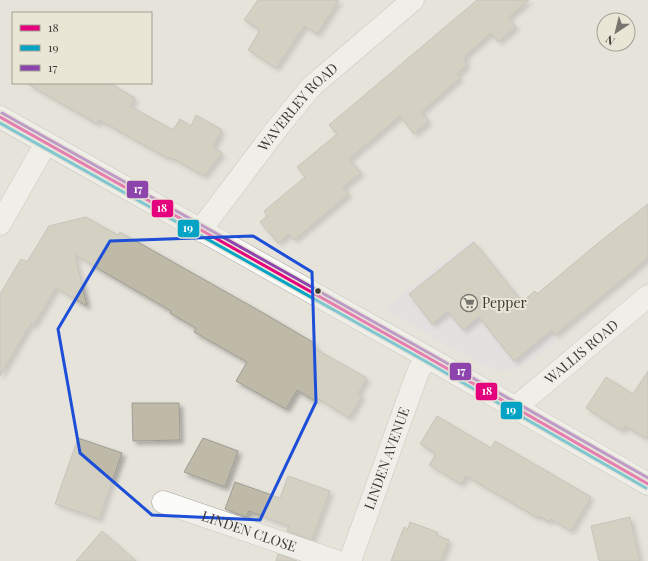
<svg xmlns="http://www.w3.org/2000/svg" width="648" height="561" font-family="'Playfair Display',serif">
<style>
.commercial{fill:#e2dce4}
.building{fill:#bebaa7;stroke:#9e9c95;filter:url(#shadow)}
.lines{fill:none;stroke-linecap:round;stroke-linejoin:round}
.street-casing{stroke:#a6a49e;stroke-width:23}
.street{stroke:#fbfbf9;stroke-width:22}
.bus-1-casing{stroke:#e9e6d6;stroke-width:6}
.bus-2-casing{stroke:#e9e6d6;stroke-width:6}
.bus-3-casing{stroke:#e9e6d6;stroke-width:6}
.bus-1{stroke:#e5007d;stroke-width:3}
.bus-2{stroke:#03a3c6;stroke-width:3}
.bus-3{stroke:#8e44ad;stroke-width:3}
.marked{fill:none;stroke:#1d4ed8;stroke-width:3;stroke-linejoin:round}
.bus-dot{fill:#3b3a34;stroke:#e9e6d6;stroke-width:1.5}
.labels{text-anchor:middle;stroke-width:4;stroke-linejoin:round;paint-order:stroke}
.street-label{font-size:14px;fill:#3b3a34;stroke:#e9e6d6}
.poi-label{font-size:14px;fill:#3b3a34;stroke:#e9e6d6;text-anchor:start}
.line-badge{stroke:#e9e6d6;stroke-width:1.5}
.badge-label{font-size:11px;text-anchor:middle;font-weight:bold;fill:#fff}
</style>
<defs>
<filter id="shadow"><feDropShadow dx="3.5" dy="3.5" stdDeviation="2" flood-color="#0004"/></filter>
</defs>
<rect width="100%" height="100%" fill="#e5e3da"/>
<polygon class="commercial" points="472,239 558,342 520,367 507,371 496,370 481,365 384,309"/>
<g class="building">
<polygon points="258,0 339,0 317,34 304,26 276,68 248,50 260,30 244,20"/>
<polygon points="477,0 529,0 508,18 516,27 498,42 491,33 465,56 466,66 457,74 460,78 421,112 429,121 414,134 400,116 349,159 361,173 343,187 349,194 294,240 289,234 278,243 260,222 267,216 264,211 305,177 297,167 337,134 329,125"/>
<polygon points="26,83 110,83 135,98 130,106 173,130 180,119 191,126 196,115 222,130 213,147 222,153 204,176 170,157 169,159 99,120 97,124"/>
<polygon points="648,204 648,258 555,335 552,330 514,361 479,317 463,330 448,311 432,324 409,294 474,242 522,302 535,291 537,294 603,239"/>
<polygon points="86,217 118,235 120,232 265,314 316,344 314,348 367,378 358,394 362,396 349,418 317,398 315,401 297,390 286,409 236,381 247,362 194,332 196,328 170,313 171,311 75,255 87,306 56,288 34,325 31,323 0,376 0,294 21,259 27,262 49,226"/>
<polygon points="648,371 648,439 625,426 622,431 586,408 606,377 633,394"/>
<polygon points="132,403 179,403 180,440 133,441"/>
<polygon points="437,416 491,448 495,441 591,497 571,531 551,519 549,522 539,516 538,518 466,476 461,484 429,465 436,454 420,444"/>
<polygon points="78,438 122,453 99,519 55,504"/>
<polygon points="203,438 238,451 225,487 184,472"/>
<polygon points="288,476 330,491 312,540 287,531 289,526 249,511 246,517 225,509 235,482 280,498"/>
<polygon points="630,517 640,561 601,561 599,560 591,526"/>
<polygon points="410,522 437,532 436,535 449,540 441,561 391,561 404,527 408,529"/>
<polygon points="102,531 136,561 76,561"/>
<polygon points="278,554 297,561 276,561"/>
</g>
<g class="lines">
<g class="street-casing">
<g id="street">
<polyline points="0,117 427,357 648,484"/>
<polyline points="0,224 46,143"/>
<path id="s1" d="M202,231L208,220L279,126L311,87L413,0"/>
<path id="s2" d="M515,408L648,296"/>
<path id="s3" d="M163,502L336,561"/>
<path id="s4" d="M350,561L415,380L419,370L427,357"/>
</g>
</g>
<use href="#street" class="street"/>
<g class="bus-1-casing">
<polyline id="bus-1" points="0,117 427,357 648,484"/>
</g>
<g class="bus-2-casing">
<polyline id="bus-2" points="0,123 425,361 646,488"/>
</g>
<g class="bus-3-casing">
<polyline id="bus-3" points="2,113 429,353 648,478"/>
</g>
<use href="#bus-1" class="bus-1"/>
<use href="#bus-2" class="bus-2"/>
<use href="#bus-3" class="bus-3"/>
</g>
<path d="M0 0H648V561H0ZM253,236L312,272L316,402L260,520L152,515L80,453L58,329L110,241Z" fill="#e5e3da" fill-opacity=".55" fill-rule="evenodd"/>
<path class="marked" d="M253,236L312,272L316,402L260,520L152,515L80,453L58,329L110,241Z"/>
<defs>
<g id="supermarket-ring" transform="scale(0.9)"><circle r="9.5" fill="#e9e6d6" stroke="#76756e" stroke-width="1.5"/><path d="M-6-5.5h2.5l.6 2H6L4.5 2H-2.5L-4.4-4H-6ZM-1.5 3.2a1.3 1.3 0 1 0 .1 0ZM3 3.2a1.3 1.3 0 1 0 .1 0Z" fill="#76756e"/></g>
</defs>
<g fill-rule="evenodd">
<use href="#supermarket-ring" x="469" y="303"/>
</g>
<circle class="bus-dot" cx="318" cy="291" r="3.5"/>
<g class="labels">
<g class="street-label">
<text dy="5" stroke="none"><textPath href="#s1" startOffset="157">WAVERLEY ROAD</textPath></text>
<text dy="5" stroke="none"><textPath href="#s2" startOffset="87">WALLIS ROAD</textPath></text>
<text dy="5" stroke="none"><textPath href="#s4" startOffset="109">LINDEN AVENUE</textPath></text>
<text dy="5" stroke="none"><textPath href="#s3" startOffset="91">LINDEN CLOSE</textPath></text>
</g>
<g class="poi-label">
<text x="482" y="308">Pepper</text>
</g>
</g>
<g class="line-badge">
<rect x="126" y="180" width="23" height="19" rx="4" fill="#8e44ad"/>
<rect x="151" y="199" width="23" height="19" rx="4" fill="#e5007d"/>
<rect x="177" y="219" width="23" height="19" rx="4" fill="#03a3c6"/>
<rect x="449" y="362" width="23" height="19" rx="4" fill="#8e44ad"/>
<rect x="475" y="382" width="23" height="19" rx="4" fill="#e5007d"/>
<rect x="500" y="401" width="23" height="19" rx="4" fill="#03a3c6"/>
</g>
<g class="badge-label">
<text x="138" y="193">17</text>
<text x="162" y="212">18</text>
<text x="188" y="232">19</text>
<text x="461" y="375">17</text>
<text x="487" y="395">18</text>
<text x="511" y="414">19</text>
</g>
<rect x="12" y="12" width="140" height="72" fill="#e9e6d6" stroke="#a3a195"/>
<rect x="20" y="25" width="20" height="6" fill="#e5007d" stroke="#a3a195"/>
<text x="48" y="32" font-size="12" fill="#3b3a34">18</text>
<rect x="20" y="45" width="20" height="6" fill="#03a3c6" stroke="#a3a195"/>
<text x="48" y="52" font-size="12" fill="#3b3a34">19</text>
<rect x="20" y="65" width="20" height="6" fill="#8e44ad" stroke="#a3a195"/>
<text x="48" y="72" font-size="12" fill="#3b3a34">17</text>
<g transform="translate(616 32) rotate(215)"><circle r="19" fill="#e9e6d6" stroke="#a3a195"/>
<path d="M0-3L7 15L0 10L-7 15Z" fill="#76756e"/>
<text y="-6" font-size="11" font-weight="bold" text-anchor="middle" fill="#3b3a34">N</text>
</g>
</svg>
